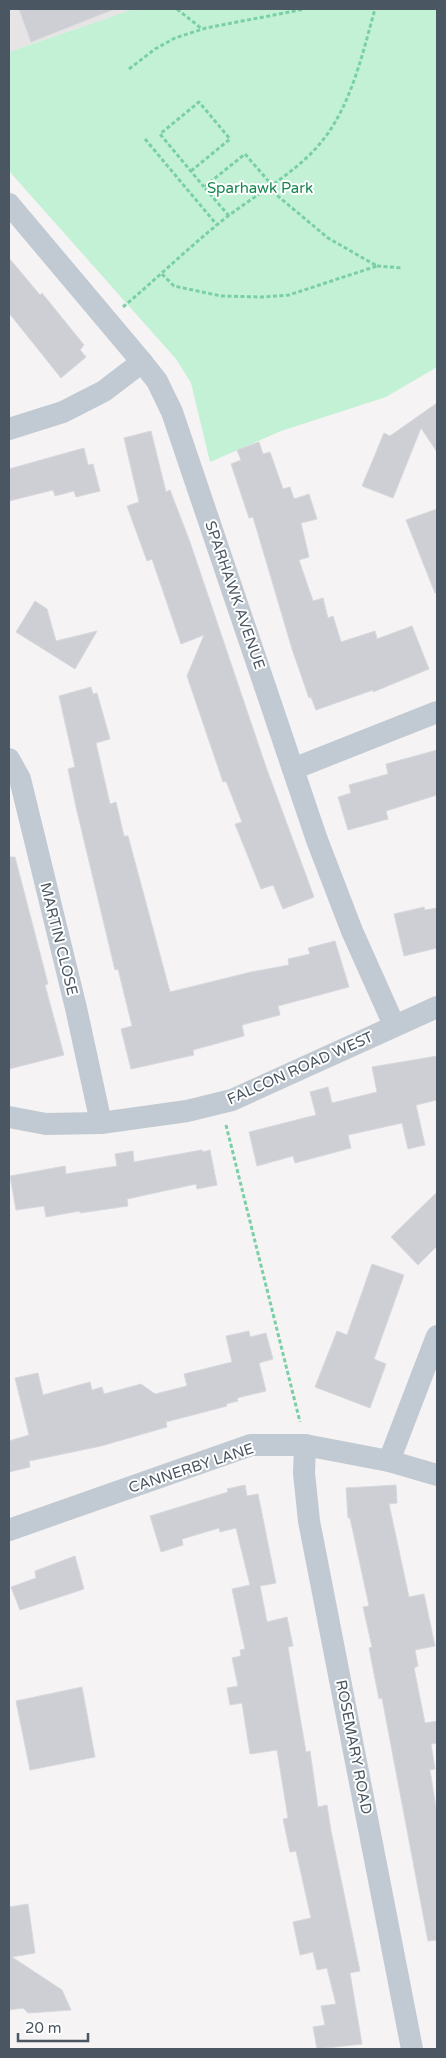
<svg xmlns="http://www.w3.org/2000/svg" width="446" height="2058" font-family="'Varela Round',sans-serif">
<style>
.education{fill:#e6e4e5}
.green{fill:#c3f1d5}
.building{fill:#cdcfd5;stroke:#d7d9de}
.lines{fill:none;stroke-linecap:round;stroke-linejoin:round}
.path{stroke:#7ad0a6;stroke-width:3;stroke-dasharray:4 2.5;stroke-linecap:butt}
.minor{stroke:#c1cad2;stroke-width:22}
.labels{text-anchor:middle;stroke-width:4;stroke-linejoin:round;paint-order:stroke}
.park-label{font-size:15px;fill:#17864f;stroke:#fff}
.street-label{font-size:15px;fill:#4a5661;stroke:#fff}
</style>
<rect width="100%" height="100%" fill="#f5f3f3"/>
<polygon class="education" points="9,9 134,9 9,52"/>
<polygon class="green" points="134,9 437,9 437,367 386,397 281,431 210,462 191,383 176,359 9,171 9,52"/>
<g class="building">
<polygon points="19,9 112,9 112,10 31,42"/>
<polygon points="9,258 40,295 42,293 84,345 80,350 86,357 61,378 9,313"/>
<polygon points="437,403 437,452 421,428 393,498 362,486 384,433 390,436"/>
<polygon points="151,431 166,492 170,490 190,542 266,767 314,897 283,909 273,885 261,889 235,824 242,822 226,781 223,782 187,676 204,635 181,644 152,559 147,561 127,506 139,502 124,438"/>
<polygon points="259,442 263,454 270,452 283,489 290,487 294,499 309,494 317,519 301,523 309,557 299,560 313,601 323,598 328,618 333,616 341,642 375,631 377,639 412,626 429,669 373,692 373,690 316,710 311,697 309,698 292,649 253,517 249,518 231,464 241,460 237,450"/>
<polygon points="84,448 88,465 93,464 100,491 76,497 74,491 55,496 53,490 9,501 9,469"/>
<polygon points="437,509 437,593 435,593 406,520"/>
<polygon points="35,601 47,609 56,641 97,631 75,669 16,632"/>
<polygon points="91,687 93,694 97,693 110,739 96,743 110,804 116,802 124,836 128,836 170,992 251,972 289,965 288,959 310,954 308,948 335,941 349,987 278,1006 280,1015 242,1025 244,1036 193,1050 194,1055 131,1069 121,1029 132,1026 118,969 115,970 76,807 68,769 75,767 59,696"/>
<polygon points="437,750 437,795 386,811 388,819 348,830 338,797 351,793 349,785 388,774 386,764"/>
<polygon points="9,857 15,857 48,984 45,985 64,1055 9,1069"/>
<polygon points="424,907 425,910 437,908 437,948 404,956 394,914"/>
<polygon points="437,1056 437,1100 416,1105 425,1145 408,1149 402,1123 348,1135 351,1148 295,1163 293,1156 257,1166 249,1132 316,1115 310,1092 328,1087 332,1103 377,1092 372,1067"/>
<polygon points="202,1150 203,1152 210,1150 217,1185 197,1189 196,1184 127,1199 128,1206 80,1213 80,1211 46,1217 44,1206 16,1210 10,1176 65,1166 66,1174 117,1166 115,1154 133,1151 134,1162"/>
<polygon points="437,1192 437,1246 418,1265 391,1237"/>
<polygon points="372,1264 404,1275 374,1359 386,1364 370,1408 315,1387 337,1331 347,1335"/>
<polygon points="249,1331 250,1337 266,1333 273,1359 259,1363 266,1391 237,1398 238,1401 226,1404 227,1406 166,1422 167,1427 101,1446 29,1461 30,1467 9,1472 9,1441 29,1435 15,1378 38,1373 43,1395 90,1382 92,1390 102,1387 104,1394 141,1384 155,1394 187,1386 184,1374 232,1362 226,1336"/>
<polygon points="245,1485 247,1496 258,1494 276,1583 260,1586 267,1622 287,1617 293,1646 288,1647 306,1752 310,1751 318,1807 327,1805 331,1831 360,1971 350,1973 362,2044 317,2049 313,2027 325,2025 321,2006 336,2004 327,1968 317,1970 313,1952 300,1955 293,1922 311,1918 296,1851 290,1852 283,1819 288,1818 277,1750 250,1754 242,1703 230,1705 227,1688 238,1686 232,1658 241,1656 240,1650 245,1649 232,1589 250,1585 236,1528 220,1532 219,1528 182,1539 183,1545 161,1552 150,1516 228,1492 227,1489"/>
<polygon points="396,1485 397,1503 389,1504 409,1597 424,1594 435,1646 415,1650 418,1666 414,1668 425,1723 437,1721 437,1743 431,1744 435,1769 430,1770 437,1814 437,1940 428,1941 382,1698 379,1699 369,1648 372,1647 363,1607 369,1606 350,1518 348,1518 346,1488"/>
<polygon points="75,1556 84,1589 20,1610 11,1587 36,1578 35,1571"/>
<polygon points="82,1687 95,1757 30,1770 16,1701"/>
<polygon points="28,1904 35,1953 12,1957 62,1990 71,2010 28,2013 23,2008 9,2010 9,1907"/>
</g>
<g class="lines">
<g class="path">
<polyline points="177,9 202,29"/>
<polyline points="129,69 155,49 175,38 206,28 305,9"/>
<polyline points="145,139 217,225"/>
<polyline points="191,171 230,139 199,102 160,134 204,187"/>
<polyline points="229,216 204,187 245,154 271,184"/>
<polyline points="377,266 402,268"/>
<polyline points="162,274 174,286 221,296 262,297 289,295 377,266 328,238 267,187"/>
<path d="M123,307C155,280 185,251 218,224C253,195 299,173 326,136C353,99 363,51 375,9"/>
<polyline points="226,1125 300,1422"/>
</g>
<g class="minor">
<polyline points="9,204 142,362 157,381 172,412 317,840 352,931 394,1025"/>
<polyline points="9,429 63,412 104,391 142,362"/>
<polyline points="9,759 20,779 76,1008 101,1123"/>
<polyline points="293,769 437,712"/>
<polyline points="9,1117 46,1124 101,1123 187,1111 232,1100 437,1007"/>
<polyline points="305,1445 304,1473 309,1521 412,2049"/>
<polyline points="389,1461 437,1336"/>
<polyline points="9,1530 251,1445 305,1445 389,1461 437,1475"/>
</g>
</g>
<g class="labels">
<g class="park-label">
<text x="260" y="193">Sparhawk Park</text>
</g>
<g class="street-label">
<text transform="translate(235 595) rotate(71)" y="5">SPARHAWK AVENUE</text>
<text transform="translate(59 939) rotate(76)" y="5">MARTIN CLOSE</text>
<text transform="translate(300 1068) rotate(-24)" y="5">FALCON ROAD WEST</text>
<text transform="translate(191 1468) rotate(-18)" y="5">CANNERBY LANE</text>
<text transform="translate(354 1747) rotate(79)" y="5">ROSEMARY ROAD</text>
</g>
</g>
<rect width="446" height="2058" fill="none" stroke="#4a5661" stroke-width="20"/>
<path d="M18 2033v8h70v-8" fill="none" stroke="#4a5661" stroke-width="2.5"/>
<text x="25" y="2033" font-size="15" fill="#4a5661" stroke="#ffffff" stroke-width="4" paint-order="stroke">20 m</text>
</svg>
